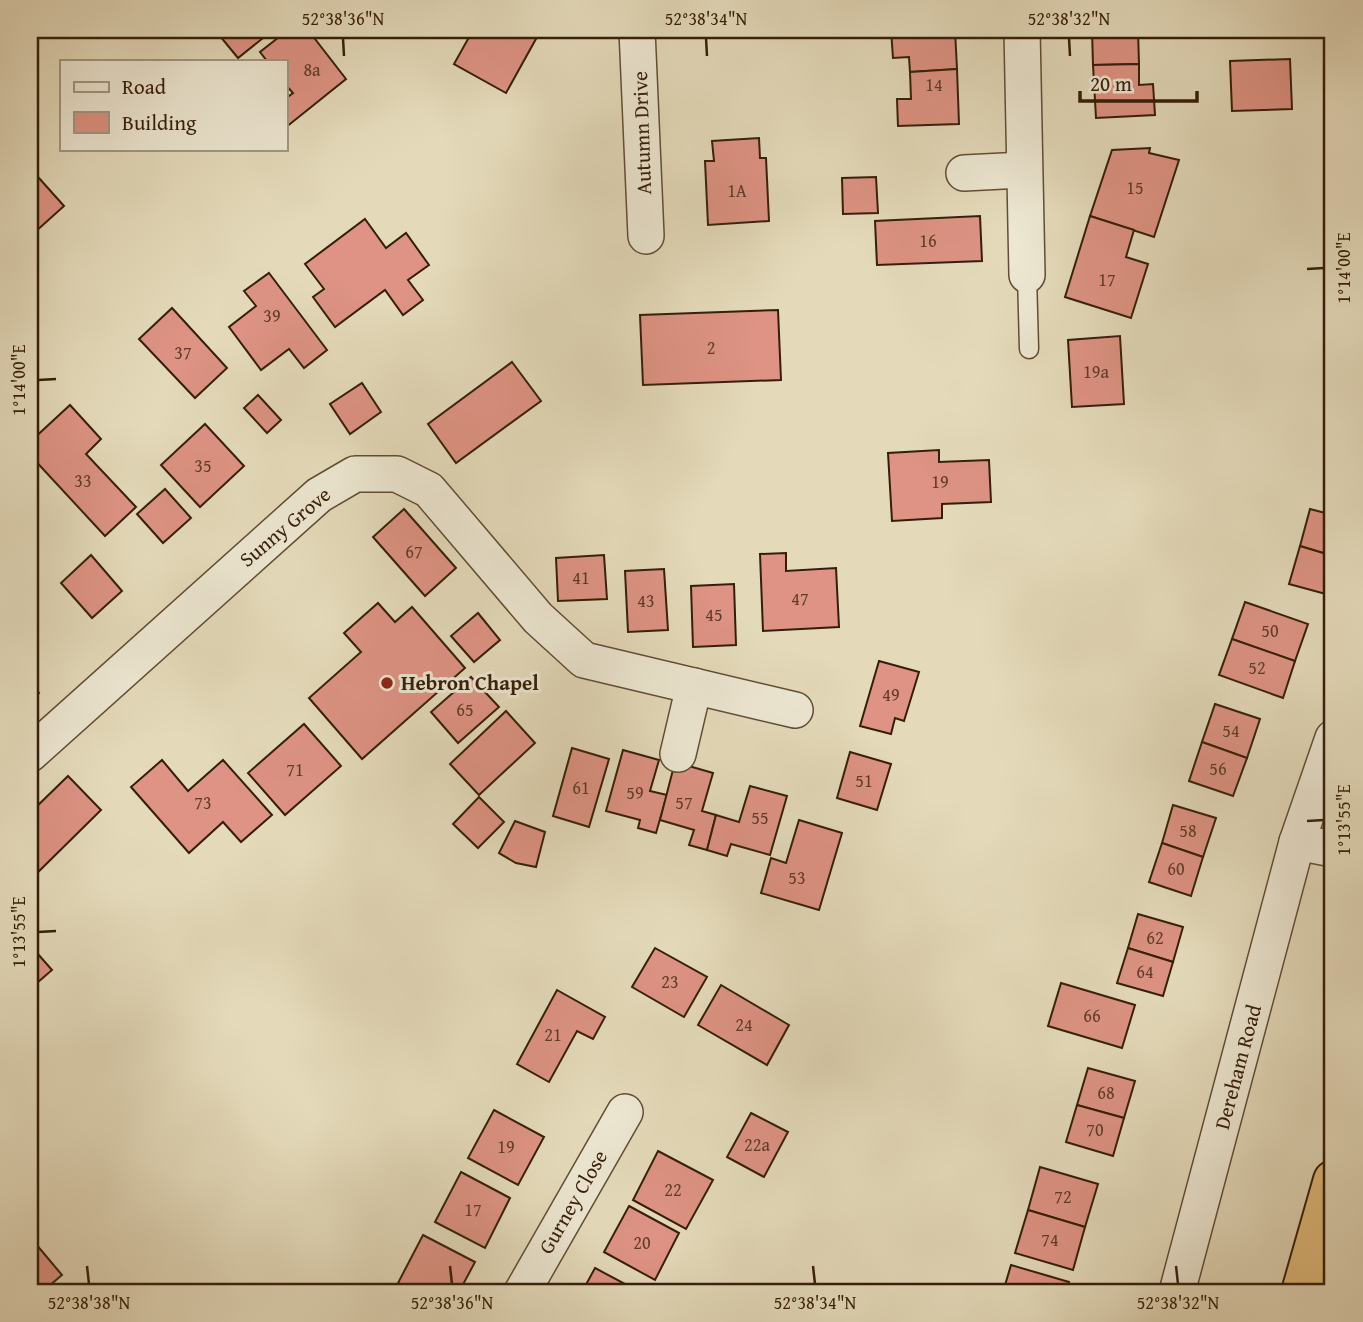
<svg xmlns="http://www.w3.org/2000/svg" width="1363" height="1322" font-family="'Gentium Book Plus',serif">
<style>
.building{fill:#de9384;stroke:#351e09;stroke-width:2}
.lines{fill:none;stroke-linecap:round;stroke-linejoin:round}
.lane-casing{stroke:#614d35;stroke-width:21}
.street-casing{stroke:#614d35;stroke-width:38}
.highway-casing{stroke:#351e09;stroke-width:42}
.lane{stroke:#ede7d2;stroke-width:18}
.street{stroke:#ede7d2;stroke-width:35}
.highway{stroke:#e2bd7d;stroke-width:38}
.ticks{fill:none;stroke:#351e09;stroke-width:2.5}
.poi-dot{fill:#8f2418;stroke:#ede7d2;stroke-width:2.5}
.labels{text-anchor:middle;stroke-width:6;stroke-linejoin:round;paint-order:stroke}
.number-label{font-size:18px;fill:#5f3b28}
.street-label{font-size:21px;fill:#351e09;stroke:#ede7d2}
.poi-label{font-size:21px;font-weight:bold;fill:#351e09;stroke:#ede7d2;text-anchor:start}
.neatline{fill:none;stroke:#351e09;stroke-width:2.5}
.ticks-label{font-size:18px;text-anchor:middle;fill:#351e09}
</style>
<rect width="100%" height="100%" fill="#e4daba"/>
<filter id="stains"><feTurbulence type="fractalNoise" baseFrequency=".00286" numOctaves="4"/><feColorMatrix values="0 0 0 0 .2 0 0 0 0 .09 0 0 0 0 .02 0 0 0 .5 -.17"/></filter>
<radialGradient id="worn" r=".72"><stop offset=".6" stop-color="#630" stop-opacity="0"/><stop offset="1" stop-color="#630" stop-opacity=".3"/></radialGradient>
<g class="building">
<polygon points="215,30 273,30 238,58"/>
<polygon points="288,30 308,30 346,79 285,128 285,99 293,93 285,84 285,61 267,61 260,52"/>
<polygon points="473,30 525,30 537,37 506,93 454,64"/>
<polygon points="891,30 955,30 957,69 910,72 909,57 893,58"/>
<polygon points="1092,30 1138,30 1139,64 1093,65"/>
<polygon points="1290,59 1292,109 1232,111 1230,61"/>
<polygon points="1139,64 1139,85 1153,84 1155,115 1096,118 1093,65"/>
<polygon points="957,69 959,124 898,126 897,99 911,99 910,72"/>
<polygon points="759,138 760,158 766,158 769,221 708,225 705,161 714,161 712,141"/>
<polygon points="1150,148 1149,153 1179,160 1154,237 1090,216 1112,150"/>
<polygon points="30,168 64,206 34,233 30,227"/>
<polygon points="876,177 878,213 843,214 842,178"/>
<polygon points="980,216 982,261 877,265 875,221"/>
<polygon points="1090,216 1134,230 1126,257 1148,264 1131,318 1065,297"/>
<polygon points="365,219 386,248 406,233 429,265 408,280 423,300 403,315 385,290 335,327 313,297 324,289 305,264"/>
<polygon points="269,273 327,350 304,368 289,349 261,370 229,327 256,306 244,291"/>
<polygon points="172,308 227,368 195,398 139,339"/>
<polygon points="778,310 781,380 643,385 640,315"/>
<polygon points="1120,336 1124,404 1072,407 1068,340"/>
<polygon points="512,362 541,401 456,463 428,424"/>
<polygon points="362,383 381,412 350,434 330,404"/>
<polygon points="258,395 281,420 267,433 244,408"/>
<polygon points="70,405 101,439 86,454 136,507 105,536 30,455 30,442"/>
<polygon points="205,424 244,466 200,507 161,465"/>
<polygon points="939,450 939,462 989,460 991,502 942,504 942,518 892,521 888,453"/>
<polygon points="165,489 191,518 163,543 137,514"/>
<polygon points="404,509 456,568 425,596 373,537"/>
<polygon points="1310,509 1333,515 1333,556 1300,546"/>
<polygon points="1300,546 1333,556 1333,596 1289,584"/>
<polygon points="786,553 786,571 836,568 839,627 763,631 760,554"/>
<polygon points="91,555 122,591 92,618 61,583"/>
<polygon points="604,555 607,599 558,601 556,558"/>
<polygon points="664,569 668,630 628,632 625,571"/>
<polygon points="734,584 736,645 693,647 691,586"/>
<polygon points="1245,602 1308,624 1295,661 1232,639"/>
<polygon points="378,603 395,622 412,607 465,668 362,759 309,698 361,652 344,633"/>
<polygon points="478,613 500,640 474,662 451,636"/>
<polygon points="1232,639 1295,661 1283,698 1219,675"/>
<polygon points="879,661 919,672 904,721 895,718 891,734 860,726"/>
<polygon points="471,677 499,707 458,743 431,712"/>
<polygon points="30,682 39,693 30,702"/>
<polygon points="1215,704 1260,719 1247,758 1202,742"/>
<polygon points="506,711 535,743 479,795 450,764"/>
<polygon points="304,724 341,766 285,815 248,773"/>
<polygon points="1202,742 1247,758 1233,796 1189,781"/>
<polygon points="572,748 609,759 589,827 553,816"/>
<polygon points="623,750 659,760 650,791 667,795 656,833 638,828 640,820 606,811"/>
<polygon points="850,752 891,764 877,810 837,798"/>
<polygon points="162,760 188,791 223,760 272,815 241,842 223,822 189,853 131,787"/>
<polygon points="675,762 713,773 702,811 716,815 707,850 689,845 694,830 660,820"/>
<polygon points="68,776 101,810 30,880 30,813"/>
<polygon points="750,786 787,796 770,855 731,844 727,856 707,850 716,815 739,822"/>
<polygon points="479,797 504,822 478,848 453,824"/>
<polygon points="1173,805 1216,818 1203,857 1162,843"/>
<polygon points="799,820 842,833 819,910 761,893 771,858 786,863"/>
<polygon points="515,821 545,832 536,867 516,863 499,853"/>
<polygon points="1162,843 1203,857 1191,896 1149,882"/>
<polygon points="1138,914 1183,927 1173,962 1128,948"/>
<polygon points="30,945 52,970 30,989"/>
<polygon points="655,948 707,977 684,1017 632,987"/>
<polygon points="1128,948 1173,962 1163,996 1117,983"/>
<polygon points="1061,983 1135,1005 1122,1048 1048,1026"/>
<polygon points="721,985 789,1025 767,1065 698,1025"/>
<polygon points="557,990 605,1017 593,1039 577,1031 549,1082 517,1064"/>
<polygon points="1088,1068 1135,1081 1124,1118 1077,1105"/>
<polygon points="1077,1105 1124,1118 1113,1156 1066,1142"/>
<polygon points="494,1110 544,1137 518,1185 468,1158"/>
<polygon points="751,1113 788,1132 764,1177 727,1157"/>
<polygon points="658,1151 713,1180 686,1229 633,1200"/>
<polygon points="1040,1167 1098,1184 1085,1227 1028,1210"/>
<polygon points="461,1172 510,1198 485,1248 435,1222"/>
<polygon points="629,1206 679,1233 655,1280 604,1252"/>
<polygon points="1028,1210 1085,1227 1073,1270 1015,1253"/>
<polygon points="423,1235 475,1262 459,1292 416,1292 398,1283"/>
<polygon points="30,1237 62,1275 42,1292 30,1292"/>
<polygon points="1011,1265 1069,1282 1066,1292 1003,1292"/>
<polygon points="595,1268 640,1292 582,1292"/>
</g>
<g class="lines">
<g class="lane-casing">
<polyline id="lane" points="1027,275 1029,349"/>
</g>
<g class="street-casing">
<g id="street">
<polyline points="637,30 646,236"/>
<polyline points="1022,30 1027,275"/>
<polyline points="964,173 1024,170"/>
<polyline points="30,754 319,495 355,474 397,474 429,490 538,618 584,660 795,710"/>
<polyline points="678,754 694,686"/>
<polyline points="1297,842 1333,849"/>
<polyline points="522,1292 625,1112"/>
<polyline points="1177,1292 1297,842 1333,738"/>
</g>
</g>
<g class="highway-casing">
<polyline id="highway" points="1301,1292 1333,1180"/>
</g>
<use href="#lane" class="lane"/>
<use href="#street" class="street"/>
<use href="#highway" class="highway"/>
</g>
<path class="ticks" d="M343,38L344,56M706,38L707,56M1069,38L1070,56M1307,269L1324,268M38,380L56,379M1307,821L1324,820M38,932L56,931M87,1266L89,1284M450,1266L452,1284M813,1266L815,1284M1176,1266L1178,1284"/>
<circle class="poi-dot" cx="387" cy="683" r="7"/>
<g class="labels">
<g class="number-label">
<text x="312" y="76">8a</text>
<text x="934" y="91">14</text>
<text x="1135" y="194">15</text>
<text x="737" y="197">1A</text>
<text x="928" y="247">16</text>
<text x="1107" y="286">17</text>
<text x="272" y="322">39</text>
<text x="711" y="354">2</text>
<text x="183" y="359">37</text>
<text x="1096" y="378">19a</text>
<text x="203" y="472">35</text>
<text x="83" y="487">33</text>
<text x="940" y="488">19</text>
<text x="414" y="558">67</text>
<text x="581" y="584">41</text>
<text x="800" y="605">47</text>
<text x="646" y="607">43</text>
<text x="714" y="621">45</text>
<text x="1270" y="637">50</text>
<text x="1257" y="674">52</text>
<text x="891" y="701">49</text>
<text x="465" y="716">65</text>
<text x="1231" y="737">54</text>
<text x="1218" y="775">56</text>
<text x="295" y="776">71</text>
<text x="864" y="787">51</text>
<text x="581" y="794">61</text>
<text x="635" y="799">59</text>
<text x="203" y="809">73</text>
<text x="684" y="809">57</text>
<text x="760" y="824">55</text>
<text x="1188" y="837">58</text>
<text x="1176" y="875">60</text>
<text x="797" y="884">53</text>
<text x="1155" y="944">62</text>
<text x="1145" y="978">64</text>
<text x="670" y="988">23</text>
<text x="1092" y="1022">66</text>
<text x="744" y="1031">24</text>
<text x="553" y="1041">21</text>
<text x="1106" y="1099">68</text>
<text x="1095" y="1136">70</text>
<text x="757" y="1151">22a</text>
<text x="506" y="1153">19</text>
<text x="673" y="1196">22</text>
<text x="1063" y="1203">72</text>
<text x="473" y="1216">17</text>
<text x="1050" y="1246">74</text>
<text x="642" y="1249">20</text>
</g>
<g class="street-label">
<text transform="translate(642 133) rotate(-92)" y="7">Autumn Drive</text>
<text transform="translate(285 527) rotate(-40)" y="7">Sunny Grove</text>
<text transform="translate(1238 1067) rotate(-75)" y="7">Dereham Road</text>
<text transform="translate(573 1202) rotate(-60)" y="7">Gurney Close</text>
</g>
<g class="poi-label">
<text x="401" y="690">Hebron Chapel</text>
</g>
</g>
<rect width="1363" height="1322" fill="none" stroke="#e4daba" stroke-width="77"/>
<rect x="60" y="60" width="228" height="91" fill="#ede7d2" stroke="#a39782" stroke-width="2"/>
<rect x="74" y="82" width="35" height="10" fill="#ede7d2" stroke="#a39782" stroke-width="2"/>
<text x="122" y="94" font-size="21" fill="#351e09">Road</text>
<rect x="74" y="112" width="35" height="21" fill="#de9384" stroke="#a39782" stroke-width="2"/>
<text x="122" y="130" font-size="21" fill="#351e09">Building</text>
<path d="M1080 91v10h117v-10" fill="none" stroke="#351e09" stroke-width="3.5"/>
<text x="1090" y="91" font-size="21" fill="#351e09" stroke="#ede7d2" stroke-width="5" paint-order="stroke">20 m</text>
<rect x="38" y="38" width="1286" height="1246" class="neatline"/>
<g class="ticks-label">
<text x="343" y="25">52°38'36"N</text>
<text x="706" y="25">52°38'34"N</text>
<text x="1069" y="25">52°38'32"N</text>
<text transform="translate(1344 268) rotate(-90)" y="6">1°14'00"E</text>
<text transform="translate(19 380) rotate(-90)" y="6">1°14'00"E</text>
<text transform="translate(1344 820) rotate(-90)" y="6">1°13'55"E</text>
<text transform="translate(19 932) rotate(-90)" y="6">1°13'55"E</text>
<text x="89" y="1309">52°38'38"N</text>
<text x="452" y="1309">52°38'36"N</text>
<text x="815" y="1309">52°38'34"N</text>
<text x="1178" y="1309">52°38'32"N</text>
</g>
<rect width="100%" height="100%" filter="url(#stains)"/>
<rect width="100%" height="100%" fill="url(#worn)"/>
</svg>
